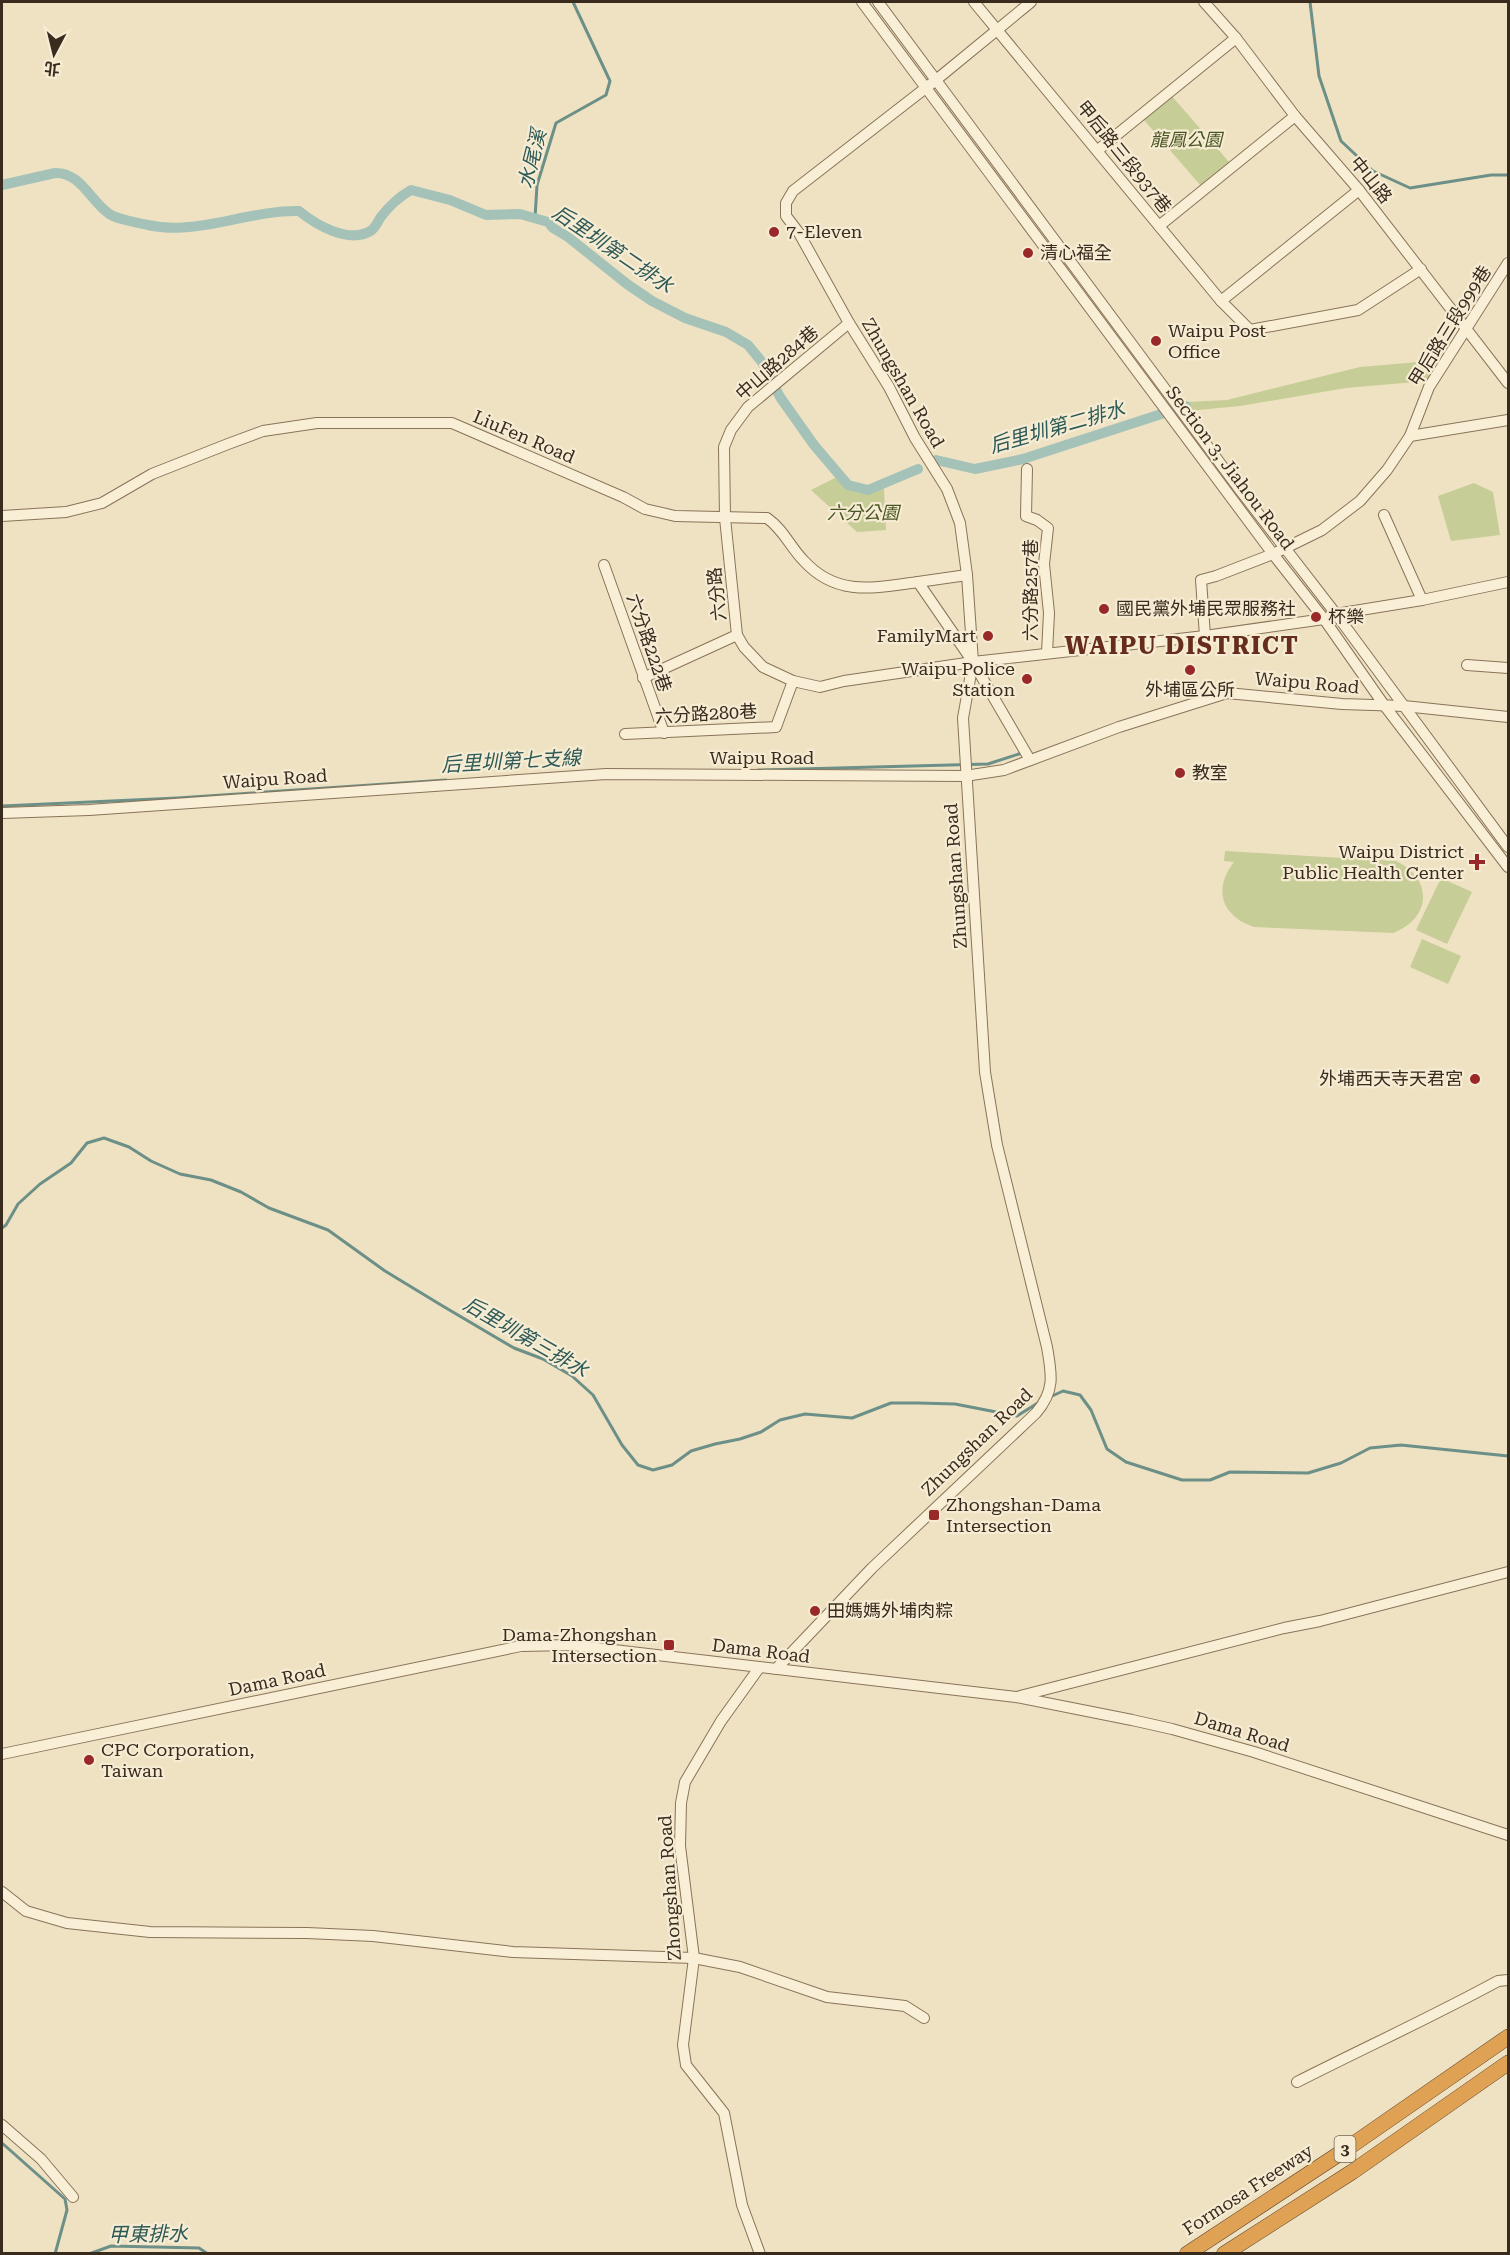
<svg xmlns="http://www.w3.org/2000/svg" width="1510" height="2255" font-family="'Roboto Serif','Noto Sans TC',serif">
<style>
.green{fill:#c7cd97}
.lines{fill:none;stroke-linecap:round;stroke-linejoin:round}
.stream{stroke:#6c9087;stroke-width:3}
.canal{stroke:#a5c2b9;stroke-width:10}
.minor-casing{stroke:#897359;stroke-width:12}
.highway-casing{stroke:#57412e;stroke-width:16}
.minor{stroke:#f9efd7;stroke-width:10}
.highway{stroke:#dfa153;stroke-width:15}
.poi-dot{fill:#992829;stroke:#f6ecd3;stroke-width:2}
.labels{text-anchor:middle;stroke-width:4.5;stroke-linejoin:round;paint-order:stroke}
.shield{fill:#f6ecd3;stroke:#726554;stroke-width:1.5}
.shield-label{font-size:16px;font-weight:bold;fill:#392b1e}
.park-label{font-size:18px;font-style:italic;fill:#495624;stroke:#f6ecd3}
.street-label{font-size:18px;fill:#392b1e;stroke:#f6ecd3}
.poi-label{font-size:18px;fill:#392b1e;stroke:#f6ecd3;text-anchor:start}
.water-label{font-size:20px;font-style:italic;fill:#2d5956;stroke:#f6ecd3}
.district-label{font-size:24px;font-weight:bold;letter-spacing:1.5px;fill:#662c1c;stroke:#f6ecd3}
</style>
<rect width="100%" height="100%" fill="#efe2c3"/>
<g class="green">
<polygon points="1171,95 1229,162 1201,186 1143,119"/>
<polygon points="1441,360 1426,381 1346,388 1240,406 1188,411 1186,402 1227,400 1360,367"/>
<path d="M837,477C854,497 860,494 884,489L886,530L857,532L811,490Z"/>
<polygon points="1474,483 1493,492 1500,535 1451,541 1438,496"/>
<path d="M1225,851L1396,861C1434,879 1431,919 1393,933L1254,927C1221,916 1213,889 1234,862L1224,861Z"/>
<polygon points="1441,878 1472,892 1447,944 1416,930"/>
<polygon points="1422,939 1461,956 1448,984 1410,967"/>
</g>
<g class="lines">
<g class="stream">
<polyline points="1310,2 1319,76 1341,141 1373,171 1410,188 1491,175 1508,175"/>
<polyline points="535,218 537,185 556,123 606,95 610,81 573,2"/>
<polyline points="758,770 988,764 1022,753"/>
<polyline points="2,806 177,798 446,780"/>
<polyline points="2,1228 6,1225 18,1204 40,1184 71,1163 87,1143 104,1138 129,1147 151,1161 180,1174 211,1180 241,1192 269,1208 328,1230 385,1271 441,1305 514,1348 543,1359 572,1376 593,1395 622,1445 638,1465 653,1470 672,1465 691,1451 715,1444 740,1439 761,1432 780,1420 805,1414 852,1418 891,1403 918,1403 955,1404 1017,1416 1041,1401"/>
<polyline points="1050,1397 1063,1391 1080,1395 1091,1410 1107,1449 1126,1462 1182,1480 1210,1480 1230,1472 1308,1473 1341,1463 1370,1448 1401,1445 1508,1456"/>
<polyline points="2,2143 65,2199 67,2210 55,2254"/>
<polyline points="89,2254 111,2246 199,2248 208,2254"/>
</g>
<g class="canal">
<path d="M2,185L55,173C80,172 90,200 108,213C117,220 136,222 148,225C198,236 248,210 299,211C316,225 350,245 372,230C375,227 378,222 380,218C389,206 397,198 411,190L450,200L486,215L520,214L548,222L553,228L568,237L627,284L652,301L685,318L726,332L748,345L762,362L780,397L814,445L848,485L868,490L918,469"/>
<polyline points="936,460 975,469 1023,459 1186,406"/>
</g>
<g class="minor-casing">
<g id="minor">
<polyline points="862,2 1273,554 1324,619 1384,705 1508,867"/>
<polyline points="878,2 1240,490 1336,614 1508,847"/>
<polyline points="974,2 1221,301 1250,330 1358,310 1421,269"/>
<polyline points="1204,2 1236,38 1295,116 1359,190 1508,383"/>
<polyline points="1098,150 1236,38"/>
<polyline points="1159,226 1295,116"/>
<polyline points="1221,301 1359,190"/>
<polyline points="849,323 748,407 731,430 724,447 725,518 737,635 744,647 763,667 793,681 820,687 844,681 973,662 1205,636 1324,619 1336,614 1422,600 1508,582"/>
<polyline points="1410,436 1508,420"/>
<polyline points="1027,469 1026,516 1037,520 1048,528 1044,564 1049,613 1047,653"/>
<polyline points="1384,515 1422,600"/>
<path d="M2,516L66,512L102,503L152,474L228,444L263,431L317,423H452L623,497L645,509L675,516L767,518C784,530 790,547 804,561C837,597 874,588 918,582L973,662L1030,760"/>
<polyline points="604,565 664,733"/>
<polyline points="918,582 967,575"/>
<polyline points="1205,636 1201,580 1216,576 1273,554 1322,530 1360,501 1387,470 1410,436 1429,387 1508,263"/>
<polyline points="1467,665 1508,668"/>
<polyline points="643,678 737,635"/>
<polyline points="625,734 776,727 793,681"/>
<polyline points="2,813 89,810 606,774 965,776 1004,770 1119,727 1227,693 1342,704 1404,706 1508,717"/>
<polyline points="759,1668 721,1721 685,1782 681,1803 680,1846 694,1958 683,2045 686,2065 724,2113 742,2205 760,2254"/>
<path d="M776,1669L872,1568L1036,1413C1055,1391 1052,1375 1047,1347L997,1145L985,1072L963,718L973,662L967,575L960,523L947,489L915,438L889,387L849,323L799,233L786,216V203L793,191L936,80L1031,2"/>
<polyline points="1020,1696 1284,1628 1320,1621 1508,1572"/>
<polyline points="2,1754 521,1646 571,1645 1016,1697 1132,1720 1172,1729 1254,1752 1508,1835"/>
<polyline points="2,1892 26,1911 67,1923 150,1932 307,1933 373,1936 513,1952 694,1958 740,1967 827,1997 905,2006 924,2018"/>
<path d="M1297,2082C1364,2048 1432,2017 1498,1981L1508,1980"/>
<polyline points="2,2125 41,2159 73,2197"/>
</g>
</g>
<g class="highway-casing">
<g id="highway">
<polyline points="1187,2254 1342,2152 1508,2037"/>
<polyline points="1224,2254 1352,2172 1508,2063"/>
</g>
</g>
<use href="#minor" class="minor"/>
<use href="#highway" class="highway"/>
</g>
<g class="poi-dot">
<circle cx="774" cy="232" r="6"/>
<circle cx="1028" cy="253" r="6"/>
<circle cx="1156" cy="341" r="6"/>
<circle cx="1104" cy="609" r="6"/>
<circle cx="1316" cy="617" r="6"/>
<circle cx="988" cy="636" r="6"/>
<circle cx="1190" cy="670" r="6"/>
<circle cx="1027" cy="679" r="6"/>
<circle cx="1180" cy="773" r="6"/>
<path d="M1474 853h6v6h6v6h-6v6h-6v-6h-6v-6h6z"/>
<circle cx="1475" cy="1079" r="6"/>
<rect x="928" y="1509" width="12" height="12" rx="3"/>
<circle cx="815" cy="1611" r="6"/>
<rect x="663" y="1639" width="12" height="12" rx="3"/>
<circle cx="89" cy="1760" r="6"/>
</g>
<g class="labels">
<rect class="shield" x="1334.5" y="2136" width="21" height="26" rx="4.5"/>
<g class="shield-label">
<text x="1345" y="2155">3</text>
</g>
<g class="park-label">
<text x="1186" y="146">龍鳳公園</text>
<text x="863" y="519">六分公園</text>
</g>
<g class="street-label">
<text transform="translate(1124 157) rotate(51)" y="6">甲后路三段937巷</text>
<text transform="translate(1371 180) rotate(51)" y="6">中山路</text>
<text transform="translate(1450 326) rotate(-58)" y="6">甲后路三段999巷</text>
<text transform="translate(777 363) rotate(-41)" y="6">中山路284巷</text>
<text transform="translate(903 383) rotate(60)" y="6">Zhungshan Road</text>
<text transform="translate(524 437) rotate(23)" y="6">LiuFen Road</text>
<text transform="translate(1230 468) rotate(53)" y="6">Section 3, Jiahou Road</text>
<text transform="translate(1031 590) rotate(-90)" y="6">六分路257巷</text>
<text transform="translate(717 594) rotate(-96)" y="6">六分路</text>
<text transform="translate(649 643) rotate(71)" y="6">六分路222巷</text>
<text transform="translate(1307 683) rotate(5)" y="6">Waipu Road</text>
<text transform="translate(706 714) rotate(-3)" y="6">六分路280巷</text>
<text x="762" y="764">Waipu Road</text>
<text transform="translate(275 779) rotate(-4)" y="6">Waipu Road</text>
<text transform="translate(956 876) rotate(-94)" y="6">Zhungshan Road</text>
<text transform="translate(977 1442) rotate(-44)" y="6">Zhungshan Road</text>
<text transform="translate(761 1651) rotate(7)" y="6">Dama Road</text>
<text transform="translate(277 1680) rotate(-12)" y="6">Dama Road</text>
<text transform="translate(1242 1732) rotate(17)" y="6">Dama Road</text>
<text transform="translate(670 1888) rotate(-94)" y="6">Zhongshan Road</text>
<text transform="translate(1248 2190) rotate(-33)" y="6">Formosa Freeway</text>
</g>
<g class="poi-label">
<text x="786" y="238">7-Eleven</text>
<text x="1040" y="259">清心福全</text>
<text x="1168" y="337">Waipu Post<tspan x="1168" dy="21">Office</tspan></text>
<text x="1116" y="615">國民黨外埔民眾服務社</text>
<text x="1328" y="623">杯樂</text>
<text x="976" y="642" text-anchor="end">FamilyMart</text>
<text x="1015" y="675" text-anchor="end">Waipu Police<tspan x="1015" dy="21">Station</tspan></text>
<text x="1190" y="696" text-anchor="middle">外埔區公所</text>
<text x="1192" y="779">教室</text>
<text x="1464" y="858" text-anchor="end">Waipu District<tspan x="1464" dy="21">Public Health Center</tspan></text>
<text x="1463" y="1085" text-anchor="end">外埔西天寺天君宮</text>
<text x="946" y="1511">Zhongshan-Dama<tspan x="946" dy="21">Intersection</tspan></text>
<text x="827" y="1617">田媽媽外埔肉粽</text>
<text x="657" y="1641" text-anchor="end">Dama-Zhongshan<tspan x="657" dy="21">Intersection</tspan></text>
<text x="101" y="1756">CPC Corporation,<tspan x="101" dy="21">Taiwan</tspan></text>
</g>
<g class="water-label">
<text transform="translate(532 159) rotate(-76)" y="7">水尾溪</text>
<text transform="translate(613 249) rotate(34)" y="7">后里圳第二排水</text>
<text transform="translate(1057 427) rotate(-16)" y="7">后里圳第二排水</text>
<text transform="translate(511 761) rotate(-3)" y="7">后里圳第七支線</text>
<text transform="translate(526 1337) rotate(30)" y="7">后里圳第三排水</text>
<text transform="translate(148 2234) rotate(-1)" y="7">甲東排水</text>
</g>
<g class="district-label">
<text x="1182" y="654">WAIPU DISTRICT</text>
</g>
</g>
<rect width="1510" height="2255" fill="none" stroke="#392b1e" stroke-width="6"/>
<g transform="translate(54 54) rotate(187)" stroke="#f6ecd3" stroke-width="4.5" paint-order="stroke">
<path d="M0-4.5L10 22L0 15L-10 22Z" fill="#392b1e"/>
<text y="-9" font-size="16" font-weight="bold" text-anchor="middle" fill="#392b1e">北</text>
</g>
</svg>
